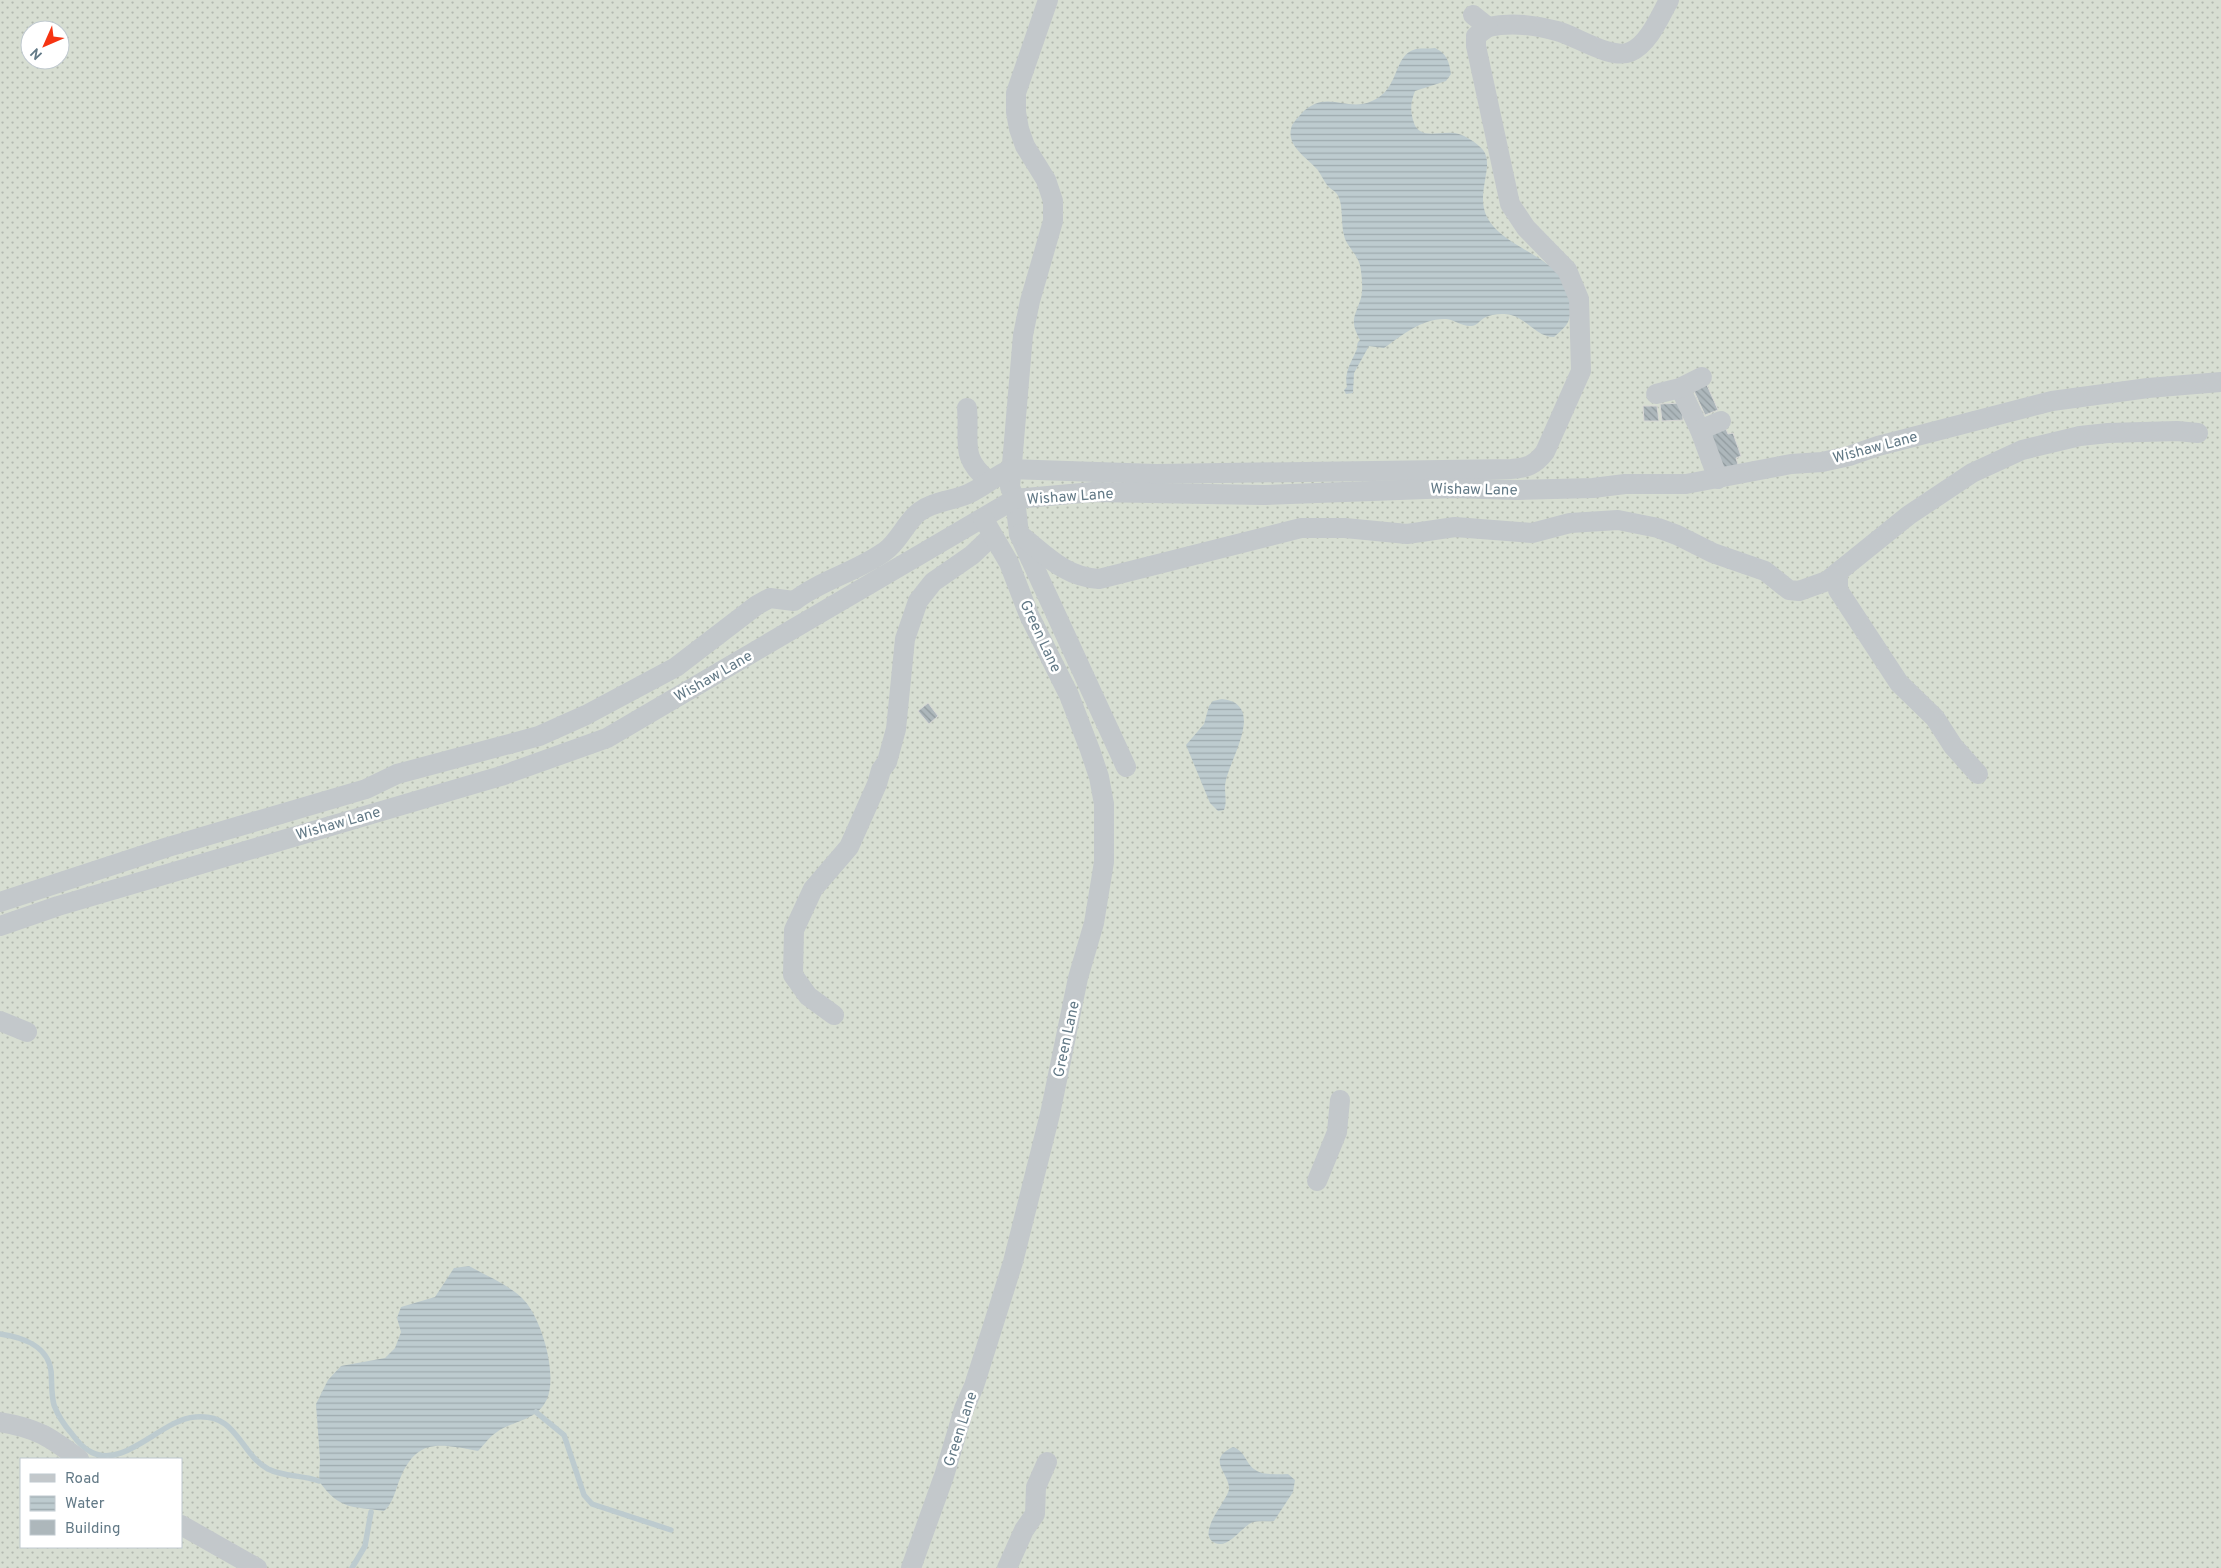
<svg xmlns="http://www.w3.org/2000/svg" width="2221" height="1568" font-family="Overpass,sans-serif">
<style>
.grass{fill:url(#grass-dots);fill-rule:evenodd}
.water{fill:url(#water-rules)}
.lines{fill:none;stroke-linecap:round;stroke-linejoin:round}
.stream{stroke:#bdcbcf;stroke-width:5.5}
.building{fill:url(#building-back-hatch);stroke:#d7d7d5}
.minor{stroke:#c3c8cb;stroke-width:20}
.labels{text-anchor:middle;stroke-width:5;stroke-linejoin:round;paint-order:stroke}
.street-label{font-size:15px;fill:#627986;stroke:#fff}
</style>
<defs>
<pattern id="grass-dots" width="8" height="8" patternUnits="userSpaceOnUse" patternTransform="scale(1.25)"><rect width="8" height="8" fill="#d7ded2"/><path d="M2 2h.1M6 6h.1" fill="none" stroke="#b2b9b0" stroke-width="1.8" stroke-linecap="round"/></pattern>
<pattern id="water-rules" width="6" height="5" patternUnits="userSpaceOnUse" patternTransform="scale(1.25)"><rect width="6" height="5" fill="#bdcbcf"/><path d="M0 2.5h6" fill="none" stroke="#9daaae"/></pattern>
<pattern id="building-back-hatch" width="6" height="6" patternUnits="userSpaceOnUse" patternTransform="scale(1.25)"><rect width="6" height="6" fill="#adb7bb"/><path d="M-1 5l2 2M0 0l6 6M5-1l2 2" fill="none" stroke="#909a9e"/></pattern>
</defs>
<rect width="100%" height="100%" fill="#f6f6f2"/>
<path class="grass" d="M0,0H2221V1568H0ZM30,30H60V60H30ZM21,1459H181V1547H21Z"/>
<g class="water">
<path d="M1435,48C1447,54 1449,61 1451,74L1446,81L1415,91C1411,101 1410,109 1413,120C1418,141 1438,131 1454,133C1464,134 1477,143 1483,150C1496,167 1472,197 1490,222C1512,253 1567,258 1570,302C1571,322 1569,324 1554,337C1537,337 1527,319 1511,315C1503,313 1491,314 1484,318C1479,321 1478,325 1472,326C1462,327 1456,320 1446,319C1423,318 1402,335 1384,348L1369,346L1354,373L1353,393L1346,394L1344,390L1347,387C1344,372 1351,363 1356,351C1359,346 1355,344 1360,340C1349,320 1355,317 1361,298C1363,290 1362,279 1361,271C1360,255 1346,247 1344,235C1341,225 1343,207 1339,198C1337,191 1331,190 1327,185C1323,180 1321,174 1317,169C1307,158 1287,146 1291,129C1292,123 1297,119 1301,114C1326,88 1346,113 1372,101C1401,89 1392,55 1416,49C1422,48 1429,49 1435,48Z"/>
<path d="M1222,699C1266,704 1231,757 1226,780C1223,790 1228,800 1224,810L1218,811L1210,803L1186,745L1204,724L1209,706L1213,701Z"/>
<path d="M469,1266C487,1276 507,1284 522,1298C541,1316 558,1374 547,1399C537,1421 514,1420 497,1432C490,1436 484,1445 478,1451C436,1443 415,1438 398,1484C394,1495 392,1504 384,1511C353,1506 340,1511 319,1481L320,1459L316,1404L328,1380L341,1366L385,1358L395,1348L401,1332L397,1318L401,1307L435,1297L454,1268Z"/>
<path d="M1233,1447C1245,1451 1245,1462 1254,1469C1263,1476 1277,1474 1288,1474L1295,1480L1293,1492L1274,1521C1266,1522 1258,1520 1251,1523C1241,1528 1228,1549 1215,1543C1195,1534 1228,1500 1229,1489C1230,1473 1205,1460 1233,1447Z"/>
</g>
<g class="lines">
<g class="stream">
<path d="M0,1334C22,1337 48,1346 51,1371C52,1382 51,1394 54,1405C58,1416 64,1425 72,1434C77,1441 83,1448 91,1452C124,1470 162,1419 195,1417C238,1413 238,1452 268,1469C284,1477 303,1475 319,1481"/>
<polyline points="536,1412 564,1435 584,1495 592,1504 671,1530"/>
<polyline points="352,1568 365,1546 371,1512"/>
</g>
</g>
<g class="building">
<polygon points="1706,383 1718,410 1705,415 1693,389"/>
<polygon points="1682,403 1683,420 1662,421 1660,404"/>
<polygon points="1643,406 1657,406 1659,421 1644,421"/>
<polygon points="1726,429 1728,434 1733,433 1741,456 1736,458 1739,468 1722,473 1710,434"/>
<polygon points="928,703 938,716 929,724 918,711"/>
</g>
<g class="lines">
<g class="minor">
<polyline points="1048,0 1016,93 1016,112 1019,129 1025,146 1046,180 1053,201 1053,221 1030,301 1023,335 1010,487 1015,499 1019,534 1126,767"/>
<path d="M1488,27C1510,22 1535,25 1557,31C1576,36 1611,60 1630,52C1649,44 1660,16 1669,0"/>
<polyline points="1680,388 1700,430 1718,479"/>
<polyline points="1656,394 1680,388 1702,377"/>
<path d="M967,408C970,442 959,457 989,481"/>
<polyline points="1700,430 1721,421"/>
<path d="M1019,534C1045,554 1064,577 1099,579L1301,528H1345L1407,534L1455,527L1532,533L1570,523L1618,520L1658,528L1677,535L1713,553L1765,571L1789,590L1799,591L1827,581L1909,515L1972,473L2022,450L2080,436L2108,433L2177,431L2198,433"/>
<polyline points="1838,572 1838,590 1899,683 1935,718 1953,746 1978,774"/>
<path d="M0,902L168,847L366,789L397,774L539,736L586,715L676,667L757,605L770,598L794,601C821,580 856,572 884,552C899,542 905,523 919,512C935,500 956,501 972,492C986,485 997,475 1011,469L1156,474L1511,469C1527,468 1535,465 1545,452L1581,371L1579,299L1567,270L1526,228L1510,204L1476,46V36L1488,27L1473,15"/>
<polyline points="0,926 58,906 501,776 607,738 1015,499 1093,492 1265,495 1453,488 1517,490 1593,488 1625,484 1686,484 1791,464 1822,462 1849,456 1878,446 2052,401 2148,388 2221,382"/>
<polyline points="834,1015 808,996 793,975 794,930 813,889 849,847 877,784 881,770 887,762 896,729 905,639 918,601 933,582 972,555 992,536"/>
<polyline points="0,1021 27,1032"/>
<polyline points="1317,1181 1337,1132 1340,1100"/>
<path d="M0,1422C37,1428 50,1437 79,1459"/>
<polyline points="181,1525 257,1568"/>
<polyline points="911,1568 944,1476 964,1409 974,1386 1013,1262 1050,1114 1078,978 1094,923 1104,862 1104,804 1099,777 1090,750 1069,695 1029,615 1009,563 983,518"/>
<polyline points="1007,1568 1024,1530 1035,1514 1036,1487 1047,1462"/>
</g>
</g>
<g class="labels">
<g class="street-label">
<text transform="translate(1875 447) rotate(-15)" y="5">Wishaw Lane</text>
<text transform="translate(1474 489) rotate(1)" y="5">Wishaw Lane</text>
<text transform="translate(1070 496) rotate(-4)" y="5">Wishaw Lane</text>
<text transform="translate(1041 636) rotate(65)" y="5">Green Lane</text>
<text transform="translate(713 676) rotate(-30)" y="5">Wishaw Lane</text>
<text transform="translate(338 823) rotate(-16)" y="5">Wishaw Lane</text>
<text transform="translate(1066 1039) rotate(-78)" y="5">Green Lane</text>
<text transform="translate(960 1429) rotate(-72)" y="5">Green Lane</text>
</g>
</g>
<rect x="20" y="1458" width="162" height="90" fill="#ffffff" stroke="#c0c9cf"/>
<rect x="30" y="1474" width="25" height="8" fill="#c3c8cb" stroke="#c0c9cf"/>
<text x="65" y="1483" font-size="15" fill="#627986">Road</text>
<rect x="30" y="1496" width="25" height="15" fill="url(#water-rules)" stroke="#c0c9cf"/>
<text x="65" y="1508" font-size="15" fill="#627986">Water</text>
<rect x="30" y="1520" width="25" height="15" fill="#adb7bb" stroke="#c0c9cf"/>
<text x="65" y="1533" font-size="15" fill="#627986">Building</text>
<g transform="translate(45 45) rotate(225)"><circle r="24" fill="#ffffff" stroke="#c0c9cf"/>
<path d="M0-4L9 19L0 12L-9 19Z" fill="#f63412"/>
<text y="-8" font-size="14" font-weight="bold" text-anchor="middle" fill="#627986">N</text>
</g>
</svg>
